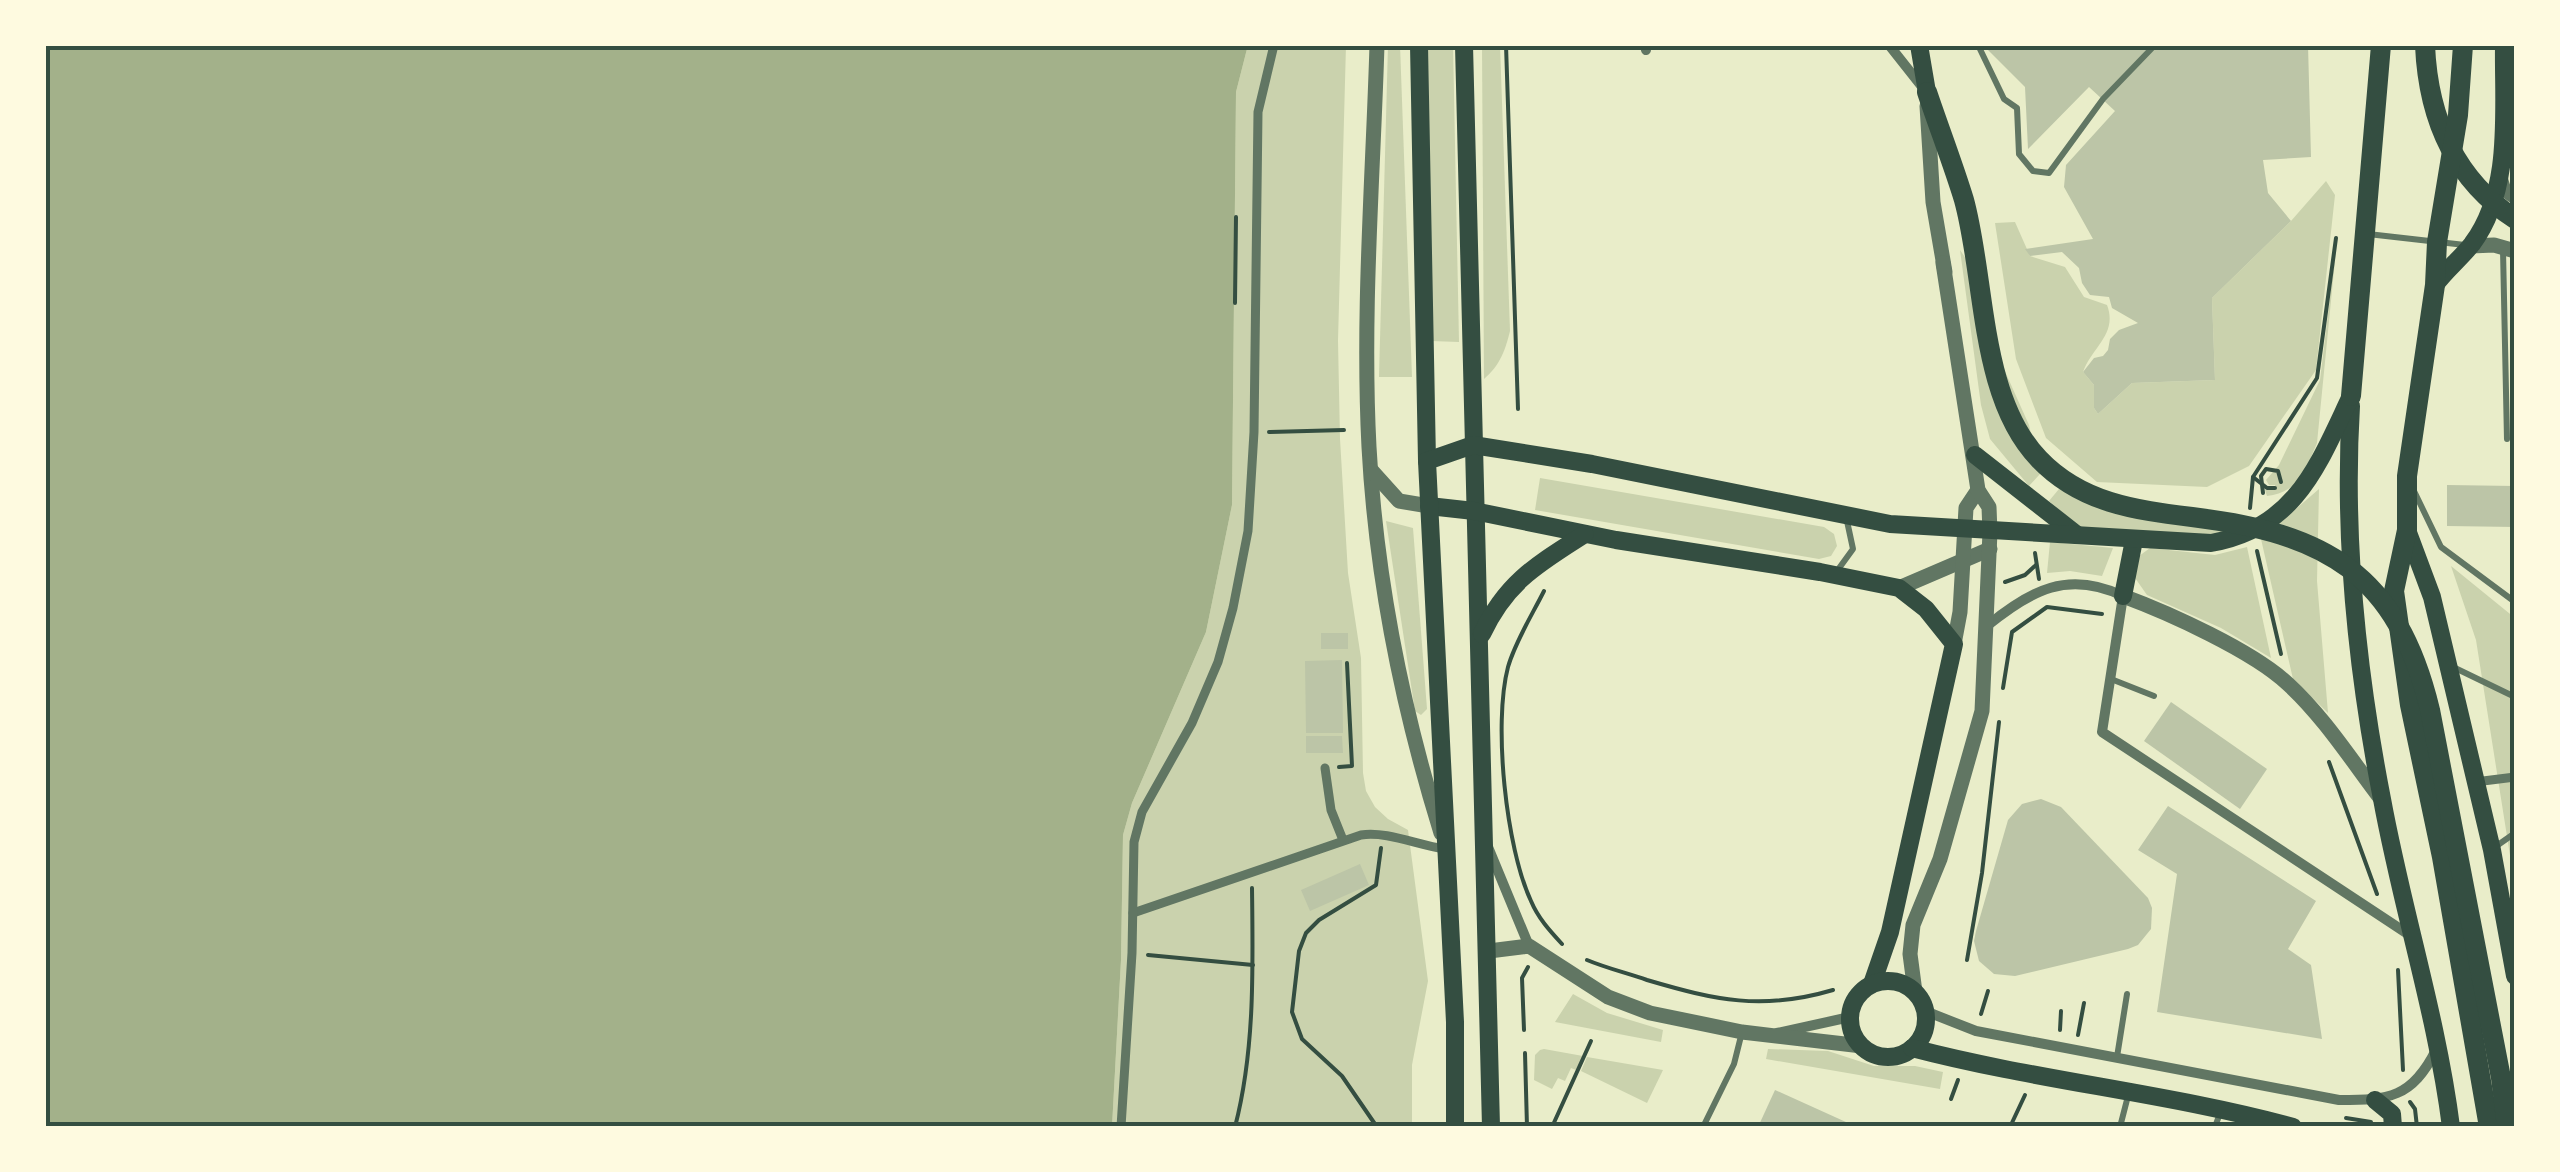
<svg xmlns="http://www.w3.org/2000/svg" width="2560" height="1172" font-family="Arial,sans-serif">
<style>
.green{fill:#cad2ad}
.water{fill:#a3b18a}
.building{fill:#bcc5a7}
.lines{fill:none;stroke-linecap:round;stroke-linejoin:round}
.path{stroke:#344e41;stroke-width:4}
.service{stroke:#617663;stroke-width:6}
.pedestrian{stroke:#617663;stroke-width:9}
.minor{stroke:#617663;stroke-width:10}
.tertiary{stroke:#617663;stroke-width:15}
.secondary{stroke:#344e41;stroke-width:18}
.primary{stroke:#344e41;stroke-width:18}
.trunk{stroke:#344e41;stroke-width:20}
.neatline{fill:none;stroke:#344e41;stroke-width:4}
</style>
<rect width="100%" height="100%" fill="#e9edc9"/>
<g class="green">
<polygon points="1248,45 1346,45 1338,341 1340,439 1348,573 1361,658 1363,773 1366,791 1375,807 1388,819 1408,830 1428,981 1412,1065 1412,1127 1112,1127 1121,960 1123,835 1132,803 1206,632 1232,505 1236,92"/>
<polygon points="1388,45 1400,45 1412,377 1379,377"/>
<polygon points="1428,45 1453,45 1459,342 1431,341"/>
<path d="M1482,45H1500L1510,331C1505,351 1500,365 1484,379Z"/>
<path d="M2326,181L2335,195L2316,370L2249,466L2207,487L2097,482L2046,438L2016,359L1995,223L2015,222L2030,256L2065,267L2084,297L2107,305C2118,334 2092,347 2083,372L2094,385V408L2098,414L2132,383L2215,380L2212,298L2291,221Z"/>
<path d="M2337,240L2317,443C2306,469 2298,493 2267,496L2265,490H2276L2275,485H2269L2266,480L2279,465L2320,380Z"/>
<polygon points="1960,250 1986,288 1999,358 2029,425 2040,474 2029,486 1990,439 1981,405"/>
<polygon points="1540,478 1824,527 1834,534 1837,546 1831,556 1819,559 1535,510"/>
<polygon points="2059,489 2236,531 2211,536 2079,527 2049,501"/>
<polygon points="2319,489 2317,581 2328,713 2293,679 2261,539"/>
<polygon points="1386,521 1413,528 1427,709 1421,715 1415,711"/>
<polygon points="2050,542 2113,548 2102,576 2070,571 2047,573"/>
<polygon points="2247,547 2271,658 2221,628 2147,595 2133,575 2135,559 2150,548 2215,555"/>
<polygon points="2451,566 2515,618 2515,887 2476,640"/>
<polygon points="1573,994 1607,1013 1663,1030 1661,1042 1555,1022"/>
<polygon points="1768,1049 1828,1051 1874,1066 1915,1066 1943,1072 1940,1089 1766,1059"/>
<polygon points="1540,1050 1544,1049 1583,1056 1576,1070 1571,1068 1565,1081 1558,1078 1552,1089 1534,1080 1535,1055"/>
<polygon points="1587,1057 1663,1070 1647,1103 1581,1071"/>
</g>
<polygon class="water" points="45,45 1248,45 1236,92 1232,505 1206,632 1132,803 1123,835 1121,960 1112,1127 45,1127"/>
<g class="building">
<polygon points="1983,45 2308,45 2311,157 2263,160 2268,193 2291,221 2212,298 2215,380 2132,383 2098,414 2094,408 2094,385 2083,372 2094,358 2103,356 2108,350 2110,339 2119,330 2138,323 2112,308 2109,297 2090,295 2082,283 2079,268 2062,252 2030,256 2025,249 2093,239 2064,187 2066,165 2115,111 2089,87 2028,149 2025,87"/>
<polygon points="2447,485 2515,486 2515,527 2447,526"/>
<rect x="1321" y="633" width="27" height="16"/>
<polygon points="1342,660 1343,733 1306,733 1305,661"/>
<polygon points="2171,702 2267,769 2240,809 2144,741"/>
<polygon points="1306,736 1342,736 1343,753 1306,753"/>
<polygon points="2041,799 2061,807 2148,898 2152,908 2151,929 2138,945 2128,949 2015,976 1994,974 1979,961 1974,941 1976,931 2008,820 2022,804"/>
<polygon points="2168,806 2316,901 2288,949 2311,965 2322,1039 2157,1012 2177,874 2138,850"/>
<polygon points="1360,864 1369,885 1310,911 1301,890"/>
<polygon points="1775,1090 1857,1127 1758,1127"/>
</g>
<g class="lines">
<g class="path">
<polyline points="1506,45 1518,409"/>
<polyline points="1235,303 1236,217"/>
<polyline points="1269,432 1344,430"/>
<polyline points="2253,477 2267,488 2275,488"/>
<polyline points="2263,493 2261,476 2266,469 2278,471 2281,482"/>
<polyline points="2250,508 2253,477 2317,378 2336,238"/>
<polyline points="2257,551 2281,654"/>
<polyline points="2035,553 2039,579"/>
<polyline points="2005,582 2025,575 2036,565"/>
<path d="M1544,591C1532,615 1515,642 1508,667C1493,724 1506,848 1531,901C1538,918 1550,931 1562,944"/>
<polyline points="2003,688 2012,632 2047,607 2102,614"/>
<polyline points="2329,762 2377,894"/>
<polyline points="1339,767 1352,766 1347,663"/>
<polyline points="1148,955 1253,965"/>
<path d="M1587,960C1606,968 1627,973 1647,980C1715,1000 1762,1011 1833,990"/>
<polyline points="1967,960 1982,873 1999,722"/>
<polyline points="2398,970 2403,1070"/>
<polyline points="1981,1014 1988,991"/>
<polyline points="1524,1030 1522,978 1528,967"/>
<polyline points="2060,1030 2061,1011"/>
<polyline points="2078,1035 2084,1003"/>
<polyline points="1525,1053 1527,1127"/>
<polyline points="1951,1099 1958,1080"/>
<polyline points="2410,1102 2415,1109 2417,1127"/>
<polyline points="2346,1118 2371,1122"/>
<path d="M1235,1127C1255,1050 1253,968 1252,888"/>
<polyline points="1377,1127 1342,1076 1302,1039 1292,1012 1299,951 1306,933 1319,920 1376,885 1381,848"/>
<polyline points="1552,1127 1591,1041"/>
<polyline points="2010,1127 2025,1095"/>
</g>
<g class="service">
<polyline points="1978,45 2004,99 2017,108 2019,154 2033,171 2049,173 2103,99 2155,45"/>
<polyline points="2368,234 2465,245"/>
<polyline points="2503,250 2507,439"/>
<polyline points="2414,491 2441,547 2515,602"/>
<polyline points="1837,571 1853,549 1847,521"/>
<polyline points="2453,667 2515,697"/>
<polyline points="2111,679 2154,696"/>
<polyline points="2495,847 2515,833"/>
<polyline points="2117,1057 2127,994"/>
<polyline points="1703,1127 1734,1064 1742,1032"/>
<polyline points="2120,1127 2129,1092"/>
<polyline points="2215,1127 2220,1113"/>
</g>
<g class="pedestrian">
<polyline points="1325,768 1331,810 1343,840"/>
<polyline points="2475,782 2515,777"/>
<path d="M1133,913L1361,835C1387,831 1417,845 1445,849"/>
<polyline points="1121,1127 1132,953 1134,842 1142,812 1192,723 1218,662 1233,608 1248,531 1254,432 1258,112 1274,45"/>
</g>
<g class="minor">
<polyline points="1645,45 1646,50"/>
<polyline points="1889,45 1923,88"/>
<polyline points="2503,179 2508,195 2515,200"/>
<path d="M1987,626C2031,590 2068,570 2123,596L2102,732L2414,938"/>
<polyline points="1488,847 1529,946"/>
<path d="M1925,1011L1976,1031L2339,1100C2389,1100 2412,1098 2436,1050"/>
<polyline points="1777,1033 1850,1017"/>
</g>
<g class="tertiary">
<path d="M1377,45C1373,178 1362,313 1369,447C1376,578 1402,707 1441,833"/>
<polyline points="1927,106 1933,202 1945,272"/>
<polyline points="2471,246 2494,245 2515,251"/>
<polyline points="1372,471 1399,501 1429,506"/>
<polyline points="1899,588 1990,549"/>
<path d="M2123,596C2169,613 2253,651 2288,684C2324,717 2352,761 2381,799"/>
<polyline points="1954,644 1960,612 1966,508 1978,490"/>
<polyline points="1489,951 1529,946 1608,997 1650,1013 1742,1032 1862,1046"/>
<polyline points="1915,992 1910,954 1913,925 1940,859 1982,711 1990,532 1989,507 1978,490 1943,263"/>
</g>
<g class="secondary">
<polyline points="1419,45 1427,461"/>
<polyline points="1464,45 1491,1127"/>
<polyline points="1919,45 1927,92"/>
<path d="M2435,285C2446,270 2461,258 2472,244C2513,189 2503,110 2504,45"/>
<polyline points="1429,506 1474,511 1616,540 1820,572 1899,588 1926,609 1954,644 1890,932 1872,984"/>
<path d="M1482,634C1506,582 1538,564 1585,534"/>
<circle cx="1888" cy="1019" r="38"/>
<path d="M1912,1048C2038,1081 2168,1093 2293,1127"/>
<polyline points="2375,1100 2392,1114 2393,1127"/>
</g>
<g class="primary">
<path d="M2351,406C2343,537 2357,671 2382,799C2402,909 2437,1016 2451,1127"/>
<polyline points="1975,455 2076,534"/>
<polyline points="2407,530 2432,597 2492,850 2515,976"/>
<polyline points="2123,596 2134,540"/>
<path d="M1455,1127V1022L1427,461L1473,445L1592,464L1890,524L2211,543C2296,528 2318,465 2351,396"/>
</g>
<g class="trunk">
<path d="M2425,45C2428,117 2453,178 2515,219"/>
<polyline points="2463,45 2458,115 2437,242 2435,285 2407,476 2407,530 2394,591 2410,705 2442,857 2489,1127"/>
<path d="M1927,92C1939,128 1953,164 1964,200C1986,280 1979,397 2039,459C2081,503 2135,510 2192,517C2325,533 2397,573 2430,710L2501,1078L2507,1127"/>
<polyline points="2351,396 2381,45"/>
</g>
</g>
<rect width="2560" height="1172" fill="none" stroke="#fefae0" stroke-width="95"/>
<rect x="48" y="48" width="2464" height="1076" class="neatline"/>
</svg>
